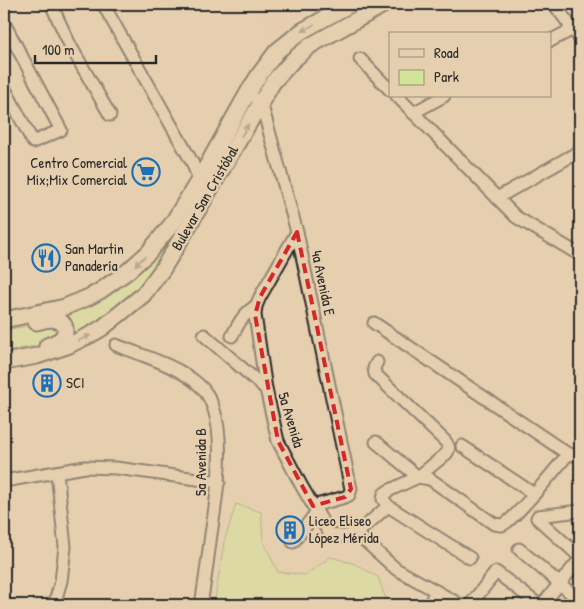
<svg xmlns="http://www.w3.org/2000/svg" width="584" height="609" font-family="'Patrick Hand',sans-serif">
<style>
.built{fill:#eac8b0}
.green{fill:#d2e498;stroke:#7e8862}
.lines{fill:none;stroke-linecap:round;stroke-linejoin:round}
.minor-casing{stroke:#2b2b2b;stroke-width:15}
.major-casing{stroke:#2b2b2b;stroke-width:19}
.minor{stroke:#e5cfae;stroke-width:11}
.major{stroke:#e5cfae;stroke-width:15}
.oneway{fill:#887d6c}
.marked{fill:none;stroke:#d62828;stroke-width:4;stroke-dasharray:10 6;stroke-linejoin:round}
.labels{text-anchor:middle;stroke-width:4.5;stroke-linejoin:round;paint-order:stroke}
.poi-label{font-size:15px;fill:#2b2b2b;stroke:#e5cfae;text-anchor:start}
.street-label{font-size:15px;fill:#2b2b2b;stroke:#e5cfae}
</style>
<rect width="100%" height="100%" fill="#e5cfae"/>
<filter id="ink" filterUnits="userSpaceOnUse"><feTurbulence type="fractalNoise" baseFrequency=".02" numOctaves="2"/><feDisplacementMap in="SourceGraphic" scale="10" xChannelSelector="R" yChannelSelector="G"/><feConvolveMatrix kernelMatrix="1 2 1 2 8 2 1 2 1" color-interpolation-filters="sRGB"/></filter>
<g filter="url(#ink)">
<polygon class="built" points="252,4 322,4 271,36"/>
<g class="green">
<polygon points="174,232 171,243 165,256 136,292 115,314 64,343 63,315"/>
<polygon points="48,323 55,323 61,331 45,344 4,352 4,330"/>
<polygon points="236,504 261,512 263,541 278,572 305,575 331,557 355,564 378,577 388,605 214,605 224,542"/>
</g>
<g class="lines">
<g class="minor-casing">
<g id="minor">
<polyline points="51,4 70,45 110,115"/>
<polyline points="103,4 192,162 199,180"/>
<polyline points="554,4 580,39"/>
<polyline points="4,23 61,130 33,142 4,87"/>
<polyline points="550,41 573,29"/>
<polyline points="360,59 390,90"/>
<polyline points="397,96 516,217 580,255"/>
<polyline points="257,99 261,102 297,232 351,489 349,495 345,497 313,506"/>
<polyline points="413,113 444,96"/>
<polyline points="497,198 580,151"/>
<path d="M297,232L260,297L256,306L255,315L266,389L278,441L301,485L329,533C340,538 351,537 361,530L388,506L383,499L384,494L388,491L418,477L446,454C450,449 449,446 445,441L375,374L374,368L377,362"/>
<polyline points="374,323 568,454 580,456"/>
<polyline points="204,335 266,389"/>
<path d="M232,336C239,323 243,314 256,306"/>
<path d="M116,345C143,356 176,365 198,384C232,412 217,495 211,534C208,558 205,581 201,605"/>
<path d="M376,442L418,477L430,479L494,524C496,524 500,525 502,525C513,522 558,466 568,454"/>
<polyline points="462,446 534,494"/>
<polyline points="4,481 85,467 116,468 219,482"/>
<polyline points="388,506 470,558"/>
<polyline points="580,511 538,516 537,518 580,557"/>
<polyline points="356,533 396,569 461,605"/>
<polyline points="293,542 317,512"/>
<polyline points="519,549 580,601"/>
<polyline points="54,605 61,581 65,547 57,472"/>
<polyline points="429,605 436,591"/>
<polyline points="470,605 496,572 539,605"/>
<polyline points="542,605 580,559"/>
</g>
</g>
<g class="major-casing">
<g id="major">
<polyline points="4,320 65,307 89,297 100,291 128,271 148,253 172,224 199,180 249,91 259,75 277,51 302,31 351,4"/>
<path d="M36,322C42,321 50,318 56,320C61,321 64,323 65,328C67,339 55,343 47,346"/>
<polyline points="4,362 37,356 67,346 90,335 102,328 143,295 162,270 176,247 273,82 293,60 311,45 385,4"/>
</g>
</g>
<use href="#minor" class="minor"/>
<use href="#major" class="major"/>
</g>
<defs><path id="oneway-solid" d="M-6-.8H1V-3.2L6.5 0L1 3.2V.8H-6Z" transform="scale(1.25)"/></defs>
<g class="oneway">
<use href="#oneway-solid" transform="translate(308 28) rotate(150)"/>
<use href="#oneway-solid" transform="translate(245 130) rotate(-60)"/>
<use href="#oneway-solid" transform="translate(140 261) rotate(138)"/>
<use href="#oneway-solid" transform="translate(84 338) rotate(-26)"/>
</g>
</g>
<path d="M0 0H584V609H0ZM297,232L351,489L345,497L313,506L278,441L255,315L260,297Z" fill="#e5cfae" fill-opacity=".55" fill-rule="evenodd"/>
<path class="marked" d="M297,232L351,489L345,497L313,506L278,441L255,315L260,297Z"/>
<defs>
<g id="supermarket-ring" transform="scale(1.4375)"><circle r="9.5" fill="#e5cfae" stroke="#1f6fb2" stroke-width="1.5"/><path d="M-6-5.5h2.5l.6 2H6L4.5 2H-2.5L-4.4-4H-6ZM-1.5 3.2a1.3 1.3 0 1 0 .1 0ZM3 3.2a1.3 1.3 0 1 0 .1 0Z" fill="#1f6fb2"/></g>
<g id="restaurant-ring" transform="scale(1.4375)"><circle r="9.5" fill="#e5cfae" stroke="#1f6fb2" stroke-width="1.5"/><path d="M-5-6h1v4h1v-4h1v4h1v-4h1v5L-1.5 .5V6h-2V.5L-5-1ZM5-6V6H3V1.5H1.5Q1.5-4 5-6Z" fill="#1f6fb2"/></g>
<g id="building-ring" transform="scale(1.4375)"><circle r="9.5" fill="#e5cfae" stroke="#1f6fb2" stroke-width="1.5"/><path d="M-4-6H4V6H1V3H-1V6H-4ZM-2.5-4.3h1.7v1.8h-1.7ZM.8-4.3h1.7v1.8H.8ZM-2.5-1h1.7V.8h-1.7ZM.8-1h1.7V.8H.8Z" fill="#1f6fb2"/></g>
</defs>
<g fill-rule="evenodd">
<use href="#supermarket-ring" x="146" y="172"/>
<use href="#restaurant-ring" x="46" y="258"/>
<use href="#building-ring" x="47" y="383"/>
<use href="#building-ring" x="290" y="530"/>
</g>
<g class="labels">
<g class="poi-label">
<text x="127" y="168" text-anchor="end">Centro Comercial<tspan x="127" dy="17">Mix;Mix Comercial</tspan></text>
<text x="65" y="254">San Martin<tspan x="65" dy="17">Panadería</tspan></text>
<text x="66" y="388">SCI</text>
<text x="309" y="526">Liceo Eliseo<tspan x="309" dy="17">López Mérida</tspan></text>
</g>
<g class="street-label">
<text transform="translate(205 198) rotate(-60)" y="5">Bulevar San Cristóbal</text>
<text transform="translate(323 283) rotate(78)" y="5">4a Avenida E</text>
<text transform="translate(291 420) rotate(73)" y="5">5a Avenida</text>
<text transform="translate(201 462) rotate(-90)" y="5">5a Avenida B</text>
</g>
</g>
<rect width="584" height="609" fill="none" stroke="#e5cfae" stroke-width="20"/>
<rect x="10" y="10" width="564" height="589" fill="none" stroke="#2b2b2b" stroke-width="2" filter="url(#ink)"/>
<rect x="389" y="32" width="162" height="65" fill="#e5cfae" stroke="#9b8d7a"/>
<rect x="399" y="49" width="25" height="8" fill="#e5cfae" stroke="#9b8d7a"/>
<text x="434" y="58" font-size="15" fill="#2b2b2b">Road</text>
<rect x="399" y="70" width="25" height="15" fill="#d2e498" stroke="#9b8d7a"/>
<text x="434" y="82" font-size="15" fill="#2b2b2b">Park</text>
<path d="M35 55v8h121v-8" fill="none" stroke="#2b2b2b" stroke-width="2.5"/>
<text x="42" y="55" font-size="15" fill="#2b2b2b" stroke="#e5cfae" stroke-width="4" paint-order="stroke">100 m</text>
</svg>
